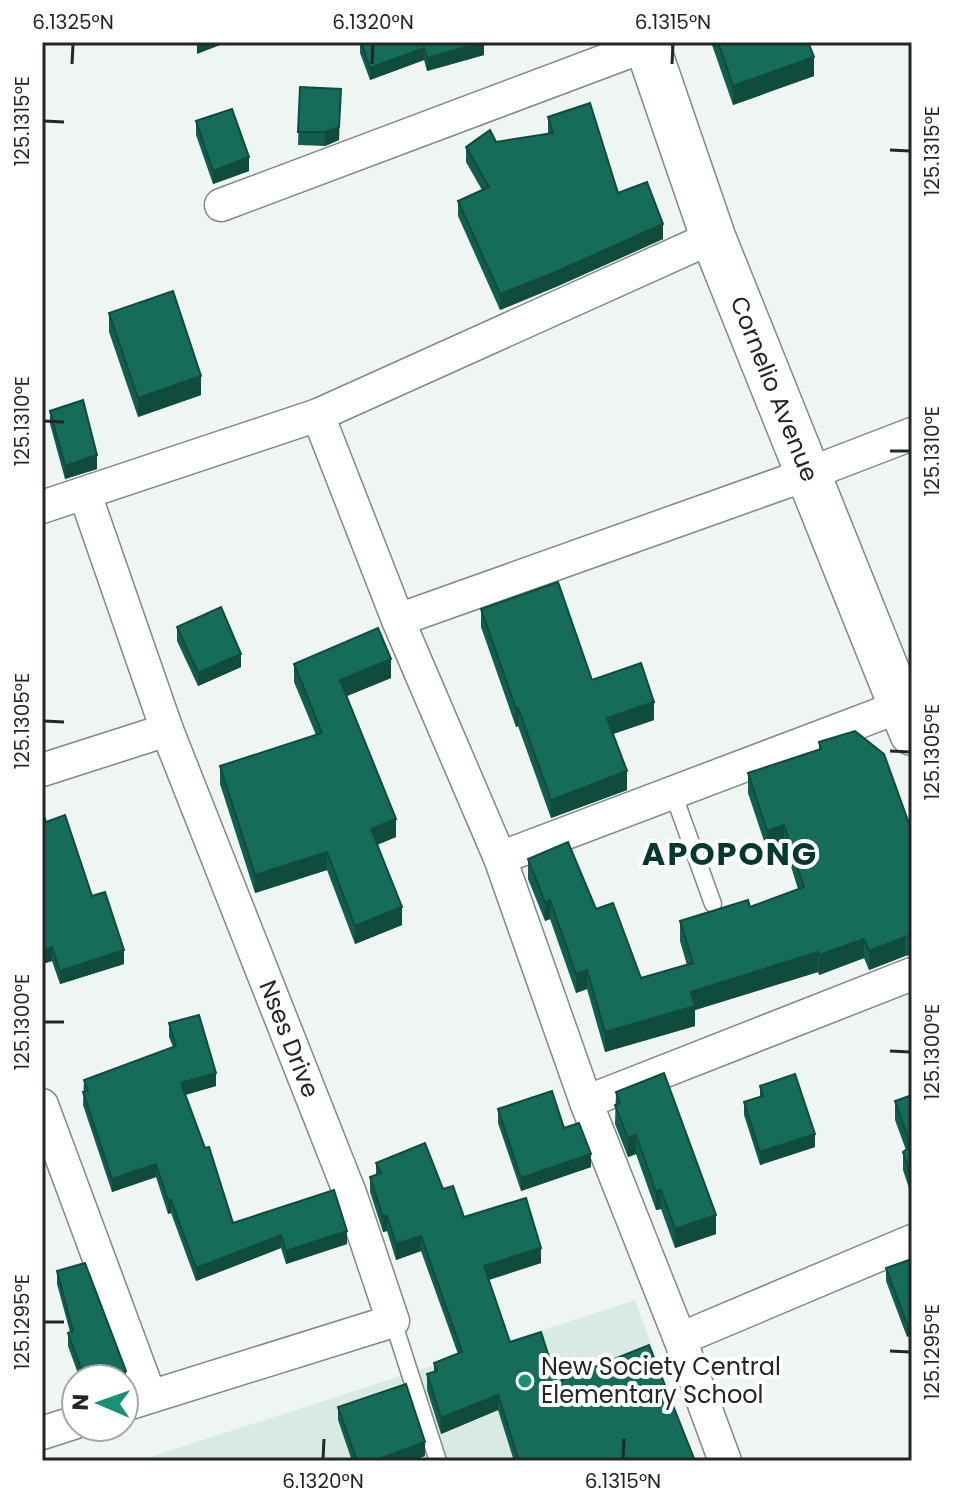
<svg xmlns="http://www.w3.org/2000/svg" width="954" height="1503" font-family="Poppins,sans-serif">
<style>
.built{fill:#d9e9e3}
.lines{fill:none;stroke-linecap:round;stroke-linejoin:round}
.lane-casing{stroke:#828886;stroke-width:19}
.street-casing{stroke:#828886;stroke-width:35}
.secondary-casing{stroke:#828886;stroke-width:47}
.lane{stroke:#fff;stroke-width:16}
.street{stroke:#fff;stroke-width:32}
.secondary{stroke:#fff;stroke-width:44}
.wall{fill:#125d4c}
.shaded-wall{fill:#0f4c3e}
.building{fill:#156c58;stroke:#0f4c3e;stroke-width:2}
.ticks{fill:none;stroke:#232625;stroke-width:3}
.poi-dot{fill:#199176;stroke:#fff;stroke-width:3}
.labels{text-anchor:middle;stroke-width:8;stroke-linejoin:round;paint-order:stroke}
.street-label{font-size:24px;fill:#232625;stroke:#fff}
.poi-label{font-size:24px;fill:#232625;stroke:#fff;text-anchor:start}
.district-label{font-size:32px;font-weight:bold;letter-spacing:2px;fill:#003a2d;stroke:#fff}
.neatline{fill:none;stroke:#232625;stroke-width:3}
.ticks-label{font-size:20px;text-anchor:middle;fill:#232625}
</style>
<rect width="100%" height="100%" fill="#eef5f2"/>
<polygon class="built" points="635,1300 693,1461 138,1461"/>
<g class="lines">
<g class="lane-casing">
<g id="lane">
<polyline points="673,793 713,904"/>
<polyline points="393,1321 438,1461"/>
</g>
</g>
<g class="street-casing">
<g id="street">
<polyline points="221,205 647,45"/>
<polyline points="318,415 398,620 500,858 586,1102 680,1339 725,1461"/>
<path id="s1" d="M85,494L167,730L351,1196L393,1321L124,1405"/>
<polyline points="42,507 318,415 713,237"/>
<polyline points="398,620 808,474 912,434"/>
<polyline points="42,770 167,730"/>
<polyline points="500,858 912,702"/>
<polyline points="586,1102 912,974"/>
<polyline points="42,1105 150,1396"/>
<polyline points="680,1339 912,1241"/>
<polyline points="42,1433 76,1422"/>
</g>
</g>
<g class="secondary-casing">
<g id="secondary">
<path id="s2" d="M646,42L713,237L912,733"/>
</g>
</g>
<use href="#lane" class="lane"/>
<use href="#street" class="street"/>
<use href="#secondary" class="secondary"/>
</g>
<g class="wall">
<polygon points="360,42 484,43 484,55 427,71 424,60 370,80 360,53"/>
<polygon points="711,42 808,42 814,76 733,105"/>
<polygon points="300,87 339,140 325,146 298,145"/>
<polygon points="548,117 618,193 663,239 558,286 500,310 458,216 458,201 482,190 466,162 466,147 548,134"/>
<polygon points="196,121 249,171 213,184 196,135"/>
<polygon points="109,313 201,395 138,417 109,332"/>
<polygon points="50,411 97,469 65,479 50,424"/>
<polygon points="481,609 654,720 613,734 627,790 551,818 518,726 516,727 481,627"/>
<polygon points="177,627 241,667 198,686 177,641"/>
<polygon points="294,664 391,678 346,696 396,837 377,845 402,925 355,944 327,870 255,893 220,784 220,766 316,735 294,682"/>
<polygon points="819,742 912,832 912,955 905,956 869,970 864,958 819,975 818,972 695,1010 695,1026 605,1052 587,989 576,993 550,919 545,921 528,879 528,859 596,909 641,978 687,965 680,941 680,921 750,907 798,889 784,844 767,850 748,793 748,773 819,750"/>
<polygon points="42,810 46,822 92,896 124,964 60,984 52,961 42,964"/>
<polygon points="169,1023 216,1086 185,1095 233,1223 347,1244 286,1264 281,1248 196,1281 171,1213 168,1214 156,1177 112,1192 83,1105 84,1080 173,1047 169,1037"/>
<polygon points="760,1086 815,1147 760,1165 744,1115 744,1102 760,1097"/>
<polygon points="616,1092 716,1234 675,1248 661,1209 656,1210 636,1154 628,1157 615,1124"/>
<polygon points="912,1095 912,1197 903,1170 903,1152 906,1150 895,1120 895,1101"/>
<polygon points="498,1109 564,1128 591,1167 521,1191 498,1123"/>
<polygon points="376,1163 443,1189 464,1217 541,1263 489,1280 510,1342 557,1382 681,1427 695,1461 514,1461 498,1410 441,1434 427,1390 427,1374 434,1372 434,1363 458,1354 421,1251 396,1260 387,1231 383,1232 370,1192 370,1177 376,1175"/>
<polygon points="912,1259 907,1337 886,1281 886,1268"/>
<polygon points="85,1263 126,1371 126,1385 124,1385 124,1379 80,1379 68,1346 68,1333 70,1332 57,1284 57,1271"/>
<polygon points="338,1407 425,1456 410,1461 352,1461 338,1420"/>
</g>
<g class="shaded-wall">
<polygon points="197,42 228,42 197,54"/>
<polygon points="481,42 489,42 484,43 484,55 427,71 427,58"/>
<polygon points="424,48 424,60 370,80 370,68"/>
<polygon points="814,57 814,76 733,105 733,86"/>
<polygon points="341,89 339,140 325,146 325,132"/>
<polygon points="249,157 249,171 213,184 213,171"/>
<polygon points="663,224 663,239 558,286 500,310 500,294"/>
<polygon points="201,376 201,395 138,417 138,398"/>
<polygon points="97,455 97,469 65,479 65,466"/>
<polygon points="241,654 241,667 198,686 198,673"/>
<polygon points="391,659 391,678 340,699 340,680"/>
<polygon points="654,702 654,720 607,736 607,718"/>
<polygon points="518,708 518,726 516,727 516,709"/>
<polygon points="627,771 627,790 551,818 551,800"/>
<polygon points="396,819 396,837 371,847 371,829"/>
<polygon points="784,825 784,844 767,850 767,831"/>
<polygon points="327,852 327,870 255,893 255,875"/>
<polygon points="550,900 550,919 545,921 545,902"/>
<polygon points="402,907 402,925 355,944 355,926"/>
<polygon points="905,937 905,956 869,970 869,951"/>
<polygon points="864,939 864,958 819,975 819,955"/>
<polygon points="52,947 52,961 42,964 42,951"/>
<polygon points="124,950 124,964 60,984 60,971"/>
<polygon points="818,952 818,972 695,1010 695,1026 605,1052 605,1032 691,992"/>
<polygon points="587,970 587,989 576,993 576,974"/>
<polygon points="216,1073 216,1086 181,1096 181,1083"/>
<polygon points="815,1134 815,1147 760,1165 760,1152"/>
<polygon points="636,1135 636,1154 628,1157 628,1138"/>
<polygon points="591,1154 591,1167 521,1191 521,1178"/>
<polygon points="156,1164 156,1177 112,1192 112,1179"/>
<polygon points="661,1190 661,1209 656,1210 656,1192"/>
<polygon points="171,1200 171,1213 168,1214 168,1201"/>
<polygon points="716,1215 716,1234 675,1248 675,1229"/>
<polygon points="387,1216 387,1231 383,1232 383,1217"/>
<polygon points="347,1231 347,1244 286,1264 286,1251"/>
<polygon points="281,1235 281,1248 196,1281 196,1268"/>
<polygon points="421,1236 421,1251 396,1260 396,1244"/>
<polygon points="541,1248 541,1263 484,1281 484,1266"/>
<polygon points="912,1322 912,1335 907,1337 907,1324"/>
<polygon points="126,1371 126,1385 124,1385 124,1379 110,1379"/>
<polygon points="498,1395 498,1410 441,1434 441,1418"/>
<polygon points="425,1442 425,1456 410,1461 373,1461"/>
</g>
<g class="building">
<polygon points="361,42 484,42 427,58 424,48 370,68"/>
<polygon points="718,42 808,42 814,57 733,86"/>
<polygon points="300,87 341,89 339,127 325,132 298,132"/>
<polygon points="590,103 618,193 647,182 663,224 558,271 500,294 458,201 489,187 466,147 490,130 496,142 553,133 548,117"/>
<polygon points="232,109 249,157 213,171 196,121"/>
<polygon points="173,291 201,376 138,398 109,313"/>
<polygon points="83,400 97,455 65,466 50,411"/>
<polygon points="558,582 592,680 641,663 654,702 607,718 627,771 551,800 518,708 516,709 481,609"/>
<polygon points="221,607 241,654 198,673 177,627"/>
<polygon points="378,628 391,659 340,680 396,819 371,829 402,907 355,926 327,852 255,875 220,766 322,733 294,664"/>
<polygon points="855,731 884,754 912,832 912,935 905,937 869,951 864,939 819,955 818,952 691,992 695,1006 605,1032 587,970 576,974 550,900 545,902 528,859 568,842 596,909 613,903 641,978 693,963 680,921 748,900 750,907 804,887 784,825 767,831 748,773 821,749 819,742"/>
<polygon points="42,810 46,822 65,815 92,896 105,892 124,950 60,971 52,947 42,951"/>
<polygon points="199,1015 216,1073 181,1083 205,1148 209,1147 233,1223 334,1190 347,1231 286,1251 281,1235 196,1268 171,1200 168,1201 156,1164 112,1179 83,1092 88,1091 84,1080 176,1046 169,1023"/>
<polygon points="664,1073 716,1215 675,1229 661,1190 656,1192 636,1135 628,1138 615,1105 620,1103 616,1092"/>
<polygon points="795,1074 815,1134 760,1152 744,1102 763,1096 760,1086"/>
<polygon points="552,1091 564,1128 579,1123 591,1154 521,1178 498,1109"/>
<polygon points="912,1095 912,1178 903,1152 911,1146 895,1101"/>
<polygon points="425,1143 443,1189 453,1186 464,1217 526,1198 541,1248 484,1266 510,1342 541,1332 557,1382 649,1345 695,1461 519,1461 498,1395 441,1418 427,1374 437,1371 434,1363 462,1352 421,1236 396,1244 387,1216 383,1217 370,1177 381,1173 376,1163"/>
<polygon points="912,1259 912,1322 907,1324 886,1268"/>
<polygon points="85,1263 126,1371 110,1379 85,1379 68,1333 73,1331 57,1271"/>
<polygon points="406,1384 425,1442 373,1461 357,1461 338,1407"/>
</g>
<path class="ticks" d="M72,64L73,44M372,64L373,44M672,64L673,44M44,121L64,122M890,150L910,151M44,421L64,422M890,451H910M44,721L64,722M890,751L910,752M44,1022H64M890,1051L910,1052M44,1322H64M890,1351L910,1352M323,1459L324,1439M623,1459L624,1439"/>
<circle class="poi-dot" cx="525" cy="1381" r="8"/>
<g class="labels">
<g class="street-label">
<text dy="8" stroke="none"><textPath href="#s2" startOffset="370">Cornelio Avenue</textPath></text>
<text dy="8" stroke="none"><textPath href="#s1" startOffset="582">Nses Drive</textPath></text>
</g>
<g class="poi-label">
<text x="541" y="1375">New Society Central<tspan x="541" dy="28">Elementary School</tspan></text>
</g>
<g class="district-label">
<text x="730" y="865">APOPONG</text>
</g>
</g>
<rect width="954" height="1503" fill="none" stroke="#ffffff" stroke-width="88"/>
<g transform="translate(100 1403) rotate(272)"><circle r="38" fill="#ffffff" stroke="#a7a8a8" stroke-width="2"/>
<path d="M0-6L14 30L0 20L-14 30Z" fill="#199176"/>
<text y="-12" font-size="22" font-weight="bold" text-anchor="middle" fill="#232625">N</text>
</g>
<rect x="44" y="44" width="866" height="1415" class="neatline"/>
<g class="ticks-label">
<text x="73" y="29">6.1325°N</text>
<text x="373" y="29">6.1320°N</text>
<text x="673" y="29">6.1315°N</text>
<text transform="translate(22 121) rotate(-90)" y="7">125.1315°E</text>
<text transform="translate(932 151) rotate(-90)" y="7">125.1315°E</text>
<text transform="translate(22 421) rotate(-90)" y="7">125.1310°E</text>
<text transform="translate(932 451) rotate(-90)" y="7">125.1310°E</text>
<text transform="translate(22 721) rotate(-90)" y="7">125.1305°E</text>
<text transform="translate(932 752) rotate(-90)" y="7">125.1305°E</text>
<text transform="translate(22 1022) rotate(-90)" y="7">125.1300°E</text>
<text transform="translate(932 1052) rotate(-90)" y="7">125.1300°E</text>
<text transform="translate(22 1322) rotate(-90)" y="7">125.1295°E</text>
<text transform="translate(932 1352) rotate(-90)" y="7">125.1295°E</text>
<text x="323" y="1488">6.1320°N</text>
<text x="623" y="1488">6.1315°N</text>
</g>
</svg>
